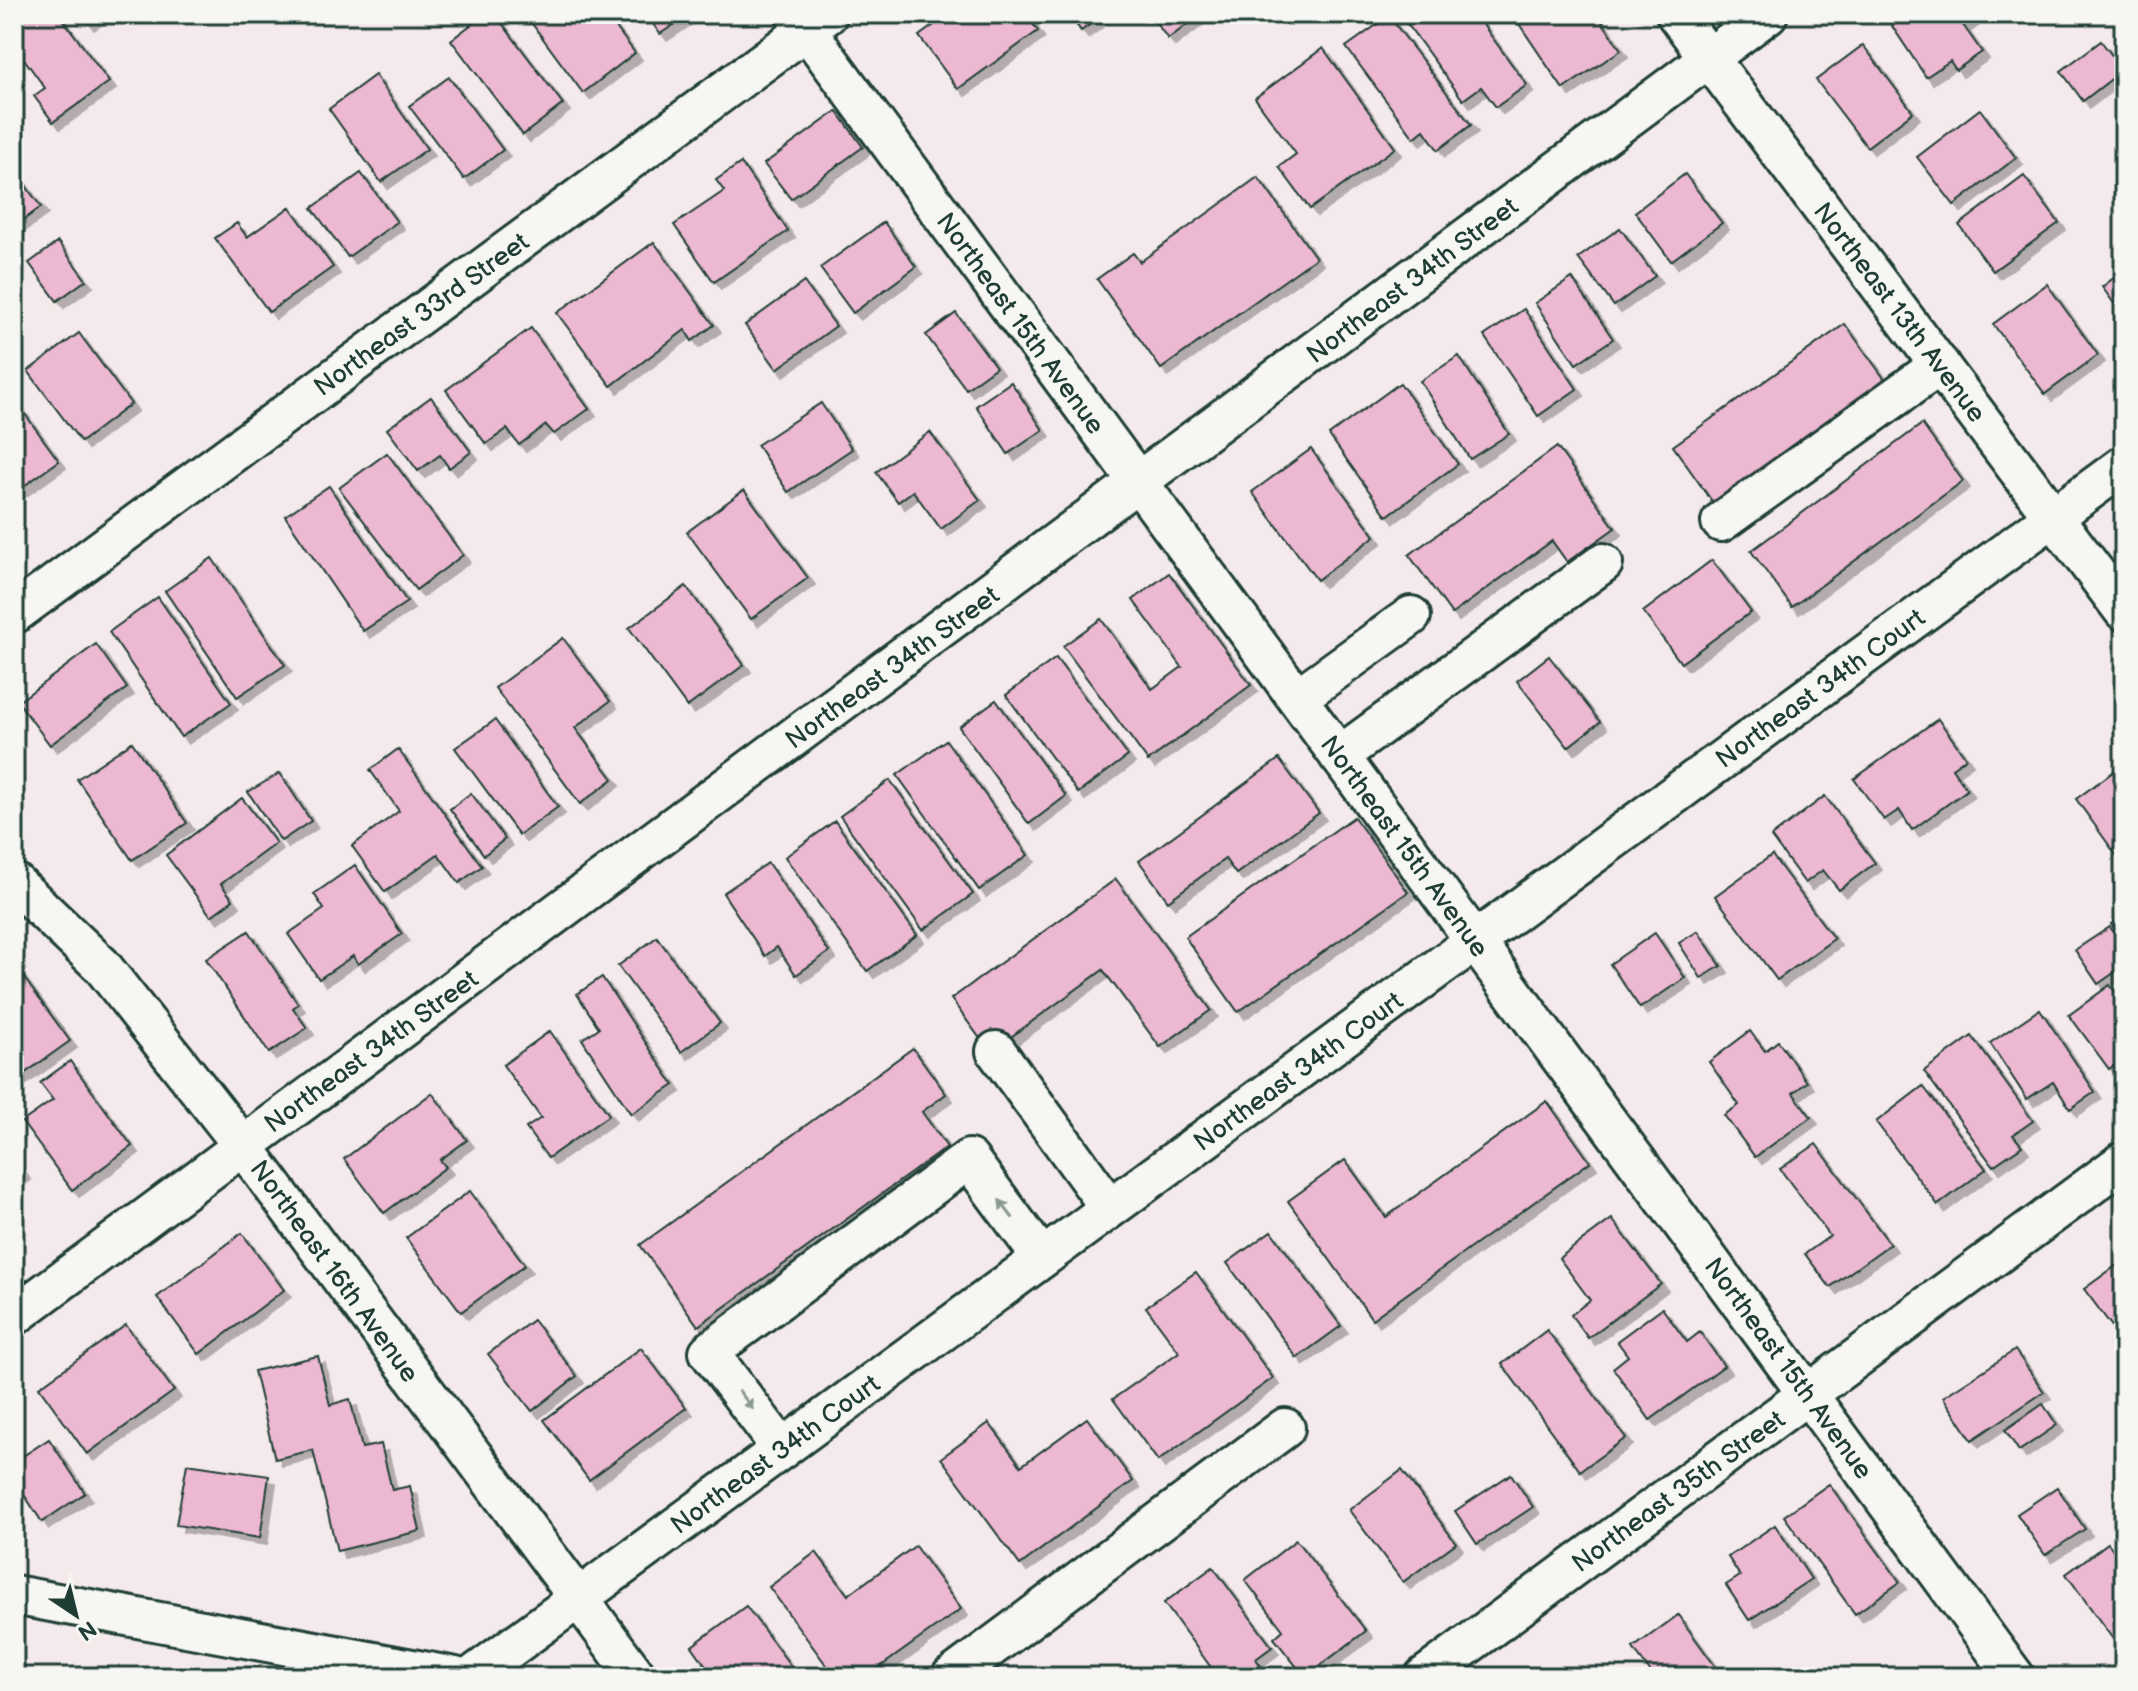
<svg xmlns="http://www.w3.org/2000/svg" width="2138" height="1691" font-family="'Balsamiq Sans',sans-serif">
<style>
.building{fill:#edb8d1;stroke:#1f3d34;stroke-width:2;filter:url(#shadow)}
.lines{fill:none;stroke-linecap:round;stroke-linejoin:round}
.minor-casing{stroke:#1f3d34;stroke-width:44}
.minor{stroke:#f6f6f2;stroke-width:38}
.oneway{fill:#8a9a93}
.labels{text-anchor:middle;stroke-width:6;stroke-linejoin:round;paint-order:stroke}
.street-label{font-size:26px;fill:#1f3d34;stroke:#f6f6f2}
</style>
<defs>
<filter id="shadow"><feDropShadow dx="7" dy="7" stdDeviation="0" flood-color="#0004"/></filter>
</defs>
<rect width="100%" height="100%" fill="#f4eaeb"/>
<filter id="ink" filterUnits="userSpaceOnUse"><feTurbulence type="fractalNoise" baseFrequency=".0125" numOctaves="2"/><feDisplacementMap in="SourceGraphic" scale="16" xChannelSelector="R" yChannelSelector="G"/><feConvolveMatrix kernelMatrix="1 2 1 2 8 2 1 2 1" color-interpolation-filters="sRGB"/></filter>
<g filter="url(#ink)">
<g class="building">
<polygon points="14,14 59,14 109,82 53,122 34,96 45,88 14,45"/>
<polygon points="81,14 101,14 87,23"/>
<polygon points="485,14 495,14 563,104 523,135 451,40"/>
<polygon points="525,14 606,14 635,53 583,93"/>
<polygon points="646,14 690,14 660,34"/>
<polygon points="949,14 1026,14 1038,31 958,89 919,36"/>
<polygon points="1069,14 1104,14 1081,31"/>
<polygon points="1150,14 1201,14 1168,39"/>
<polygon points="1400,14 1475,14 1527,85 1496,107 1481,87 1463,100"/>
<polygon points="1597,14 1621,50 1563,89 1513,15"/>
<polygon points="1910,14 1978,14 1963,25 1982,52 1956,70 1950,61 1926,77 1892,26"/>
<polygon points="1389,16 1471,125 1438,150 1424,130 1414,138 1346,47"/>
<polygon points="2101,41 2123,70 2083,101 2061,71"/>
<polygon points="1863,45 1913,112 1867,147 1816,80"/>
<polygon points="1323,48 1395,148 1310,209 1279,167 1296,154 1255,98"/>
<polygon points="375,75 427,149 381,182 329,109"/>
<polygon points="449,77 503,150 464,179 409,106"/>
<polygon points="1980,109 2016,158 1954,205 1917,157"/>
<polygon points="837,111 863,147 791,199 764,164"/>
<polygon points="741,163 788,231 714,282 674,225 724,191 716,180"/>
<polygon points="15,171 41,207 14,227 14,172"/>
<polygon points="361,173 397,222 348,257 312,208"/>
<polygon points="1685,174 1722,223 1671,261 1635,212"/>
<polygon points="2024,176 2059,223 1993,271 1959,225"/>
<polygon points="1258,177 1316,258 1161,369 1097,279 1133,253 1140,262"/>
<polygon points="290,207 333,267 269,312 215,238 237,223 247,237"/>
<polygon points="884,222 916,267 853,313 820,268"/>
<polygon points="1620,228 1655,276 1614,306 1578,258"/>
<polygon points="58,242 86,280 57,301 29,263"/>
<polygon points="654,242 714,325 692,341 685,330 611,386 557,313"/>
<polygon points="2124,270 2124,317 2102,287"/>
<polygon points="1572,278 1613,339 1576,364 1535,303"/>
<polygon points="804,282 836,326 777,369 745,325"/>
<polygon points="2047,284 2098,355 2045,394 1993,324"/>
<polygon points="1524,309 1577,389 1538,416 1484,336"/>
<polygon points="956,313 996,367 966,389 926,335"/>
<polygon points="1845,324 1886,381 1714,504 1673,446"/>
<polygon points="531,328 589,409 554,434 546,425 519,445 507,429 486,444 446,390"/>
<polygon points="79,333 131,404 81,442 28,371"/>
<polygon points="1459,356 1509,434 1470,459 1420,381"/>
<polygon points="1011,382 1043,430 1008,454 976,406"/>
<polygon points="1400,383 1458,464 1387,516 1329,435"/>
<polygon points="431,397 471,452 449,468 440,455 418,471 387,429"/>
<polygon points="14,399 59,461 14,493"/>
<polygon points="821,403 852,449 788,492 757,445"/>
<polygon points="1922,424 1963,481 1792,607 1751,551"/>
<polygon points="930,432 980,500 941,529 913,491 898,502 876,472"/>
<polygon points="1557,447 1615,528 1567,562 1552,541 1452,614 1409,555"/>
<polygon points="1311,449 1375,536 1317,580 1252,492"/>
<polygon points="387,453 463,555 416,590 339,488"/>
<polygon points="329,486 407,602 363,631 285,516"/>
<polygon points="744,490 808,578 751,619 687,532"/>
<polygon points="212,558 285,665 237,697 165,591"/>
<polygon points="1712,560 1751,612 1681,663 1643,612"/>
<polygon points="1169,573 1251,685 1148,761 1063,646 1101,619 1152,689 1182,667 1133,600"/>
<polygon points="686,586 744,665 687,707 629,628"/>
<polygon points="158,597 231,703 181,737 109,632"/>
<polygon points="563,638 610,701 575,728 613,779 580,804 495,688"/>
<polygon points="96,644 127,688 50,745 18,702"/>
<polygon points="1549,656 1600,722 1568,747 1517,681"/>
<polygon points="1056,658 1128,756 1078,793 1006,695"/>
<polygon points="996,700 1066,796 1029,824 959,727"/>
<polygon points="1938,719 1966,758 1952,768 1967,790 1912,830 1899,810 1884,820 1854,779"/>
<polygon points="495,720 558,807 519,835 455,748"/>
<polygon points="946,740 1028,855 979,890 897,775"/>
<polygon points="132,742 187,823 132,860 77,779"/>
<polygon points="398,749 482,866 459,883 438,854 385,892 352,846 399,811 370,770"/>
<polygon points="1279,759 1319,813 1236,874 1225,859 1168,901 1139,861"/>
<polygon points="2124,764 2124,866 2076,799"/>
<polygon points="280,773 311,821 281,841 248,792"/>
<polygon points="890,780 973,894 923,930 840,816"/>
<polygon points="471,793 505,839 484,855 450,809"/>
<polygon points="1825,796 1875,863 1839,890 1823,870 1805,883 1771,837"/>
<polygon points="242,798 276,843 221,884 233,900 211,916 166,855"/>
<polygon points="1354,817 1408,892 1238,1012 1185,937"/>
<polygon points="835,821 917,935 867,971 785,857"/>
<polygon points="1772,855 1834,939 1777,980 1715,896"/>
<polygon points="768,863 829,952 796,975 777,947 765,956 723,893"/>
<polygon points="355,865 402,934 358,964 353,956 319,979 288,934 324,909 314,894"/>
<polygon points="1116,879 1211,1010 1160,1047 1103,970 990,1052 951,999"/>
<polygon points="2124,915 2124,942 2111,924"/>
<polygon points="2110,927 2124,948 2124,966 2098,984 2075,950"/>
<polygon points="249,931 298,1004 293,1008 307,1028 269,1053 206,959"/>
<polygon points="1698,931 1721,966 1701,978 1679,943"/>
<polygon points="1655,933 1685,978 1640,1008 1610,964"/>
<polygon points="657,937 720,1023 681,1052 618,966"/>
<polygon points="19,971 70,1041 14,1081 14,975"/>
<polygon points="602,977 674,1085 631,1114 582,1039 599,1028 577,994"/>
<polygon points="2110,985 2124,1004 2124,1058 2109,1069 2069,1015"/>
<polygon points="2040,1009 2095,1092 2070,1109 2053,1082 2027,1099 1990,1043"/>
<polygon points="550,1031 609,1115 548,1158 526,1128 541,1118 503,1065"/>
<polygon points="1750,1031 1765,1051 1778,1041 1807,1082 1793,1093 1811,1117 1755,1157 1724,1115 1739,1105 1709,1062"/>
<polygon points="1972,1036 2033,1121 2013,1135 2022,1146 1993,1166 1924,1071"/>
<polygon points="913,1048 946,1094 922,1112 947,1147 698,1326 640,1245"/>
<polygon points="70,1061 132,1146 72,1190 22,1122 53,1100 40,1083"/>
<polygon points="1923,1086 1986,1169 1938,1205 1876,1122"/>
<polygon points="432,1093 467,1140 440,1160 446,1167 384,1213 344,1159"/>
<polygon points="1547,1101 1590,1162 1372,1319 1288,1201 1345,1160 1386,1217"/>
<polygon points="1816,1144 1890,1244 1830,1287 1805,1254 1830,1236 1780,1169"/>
<polygon points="14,1160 24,1173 14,1181"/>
<polygon points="470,1191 525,1265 461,1312 406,1238"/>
<polygon points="1612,1219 1661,1284 1588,1338 1571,1315 1590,1300 1559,1258"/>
<polygon points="1271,1231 1341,1326 1297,1358 1227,1263"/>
<polygon points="242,1233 284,1290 199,1354 157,1297"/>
<polygon points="2124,1260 2124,1334 2120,1337 2084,1289"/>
<polygon points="1196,1272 1273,1378 1158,1461 1113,1399 1179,1352 1146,1307"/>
<polygon points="1662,1308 1687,1342 1700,1332 1724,1366 1650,1420 1613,1368 1628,1356 1617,1341"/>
<polygon points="533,1320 577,1376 532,1411 488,1354"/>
<polygon points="126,1325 174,1391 87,1454 39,1387"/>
<polygon points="1547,1330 1626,1438 1580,1471 1502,1364"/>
<polygon points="641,1348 686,1408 589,1480 544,1420"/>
<polygon points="2015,1350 2044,1392 1972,1440 1943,1397"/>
<polygon points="318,1356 330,1405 350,1399 362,1448 381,1444 392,1490 410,1486 420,1531 337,1551 313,1450 275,1459 254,1371"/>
<polygon points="2043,1404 2057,1425 2019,1451 2005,1430"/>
<polygon points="1087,1418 1133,1481 1020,1565 941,1458 989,1423 1021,1466"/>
<polygon points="49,1439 85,1493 42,1522 14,1479 14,1462"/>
<polygon points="187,1464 269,1476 260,1538 176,1525"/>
<polygon points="1402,1470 1456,1543 1403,1582 1349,1510"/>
<polygon points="1511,1474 1533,1507 1477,1544 1455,1511"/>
<polygon points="1829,1484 1900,1582 1855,1614 1784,1516"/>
<polygon points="2057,1487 2085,1529 2045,1555 2017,1514"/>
<polygon points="1775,1525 1811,1579 1749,1620 1726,1585 1740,1576 1728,1557"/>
<polygon points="1296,1540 1366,1631 1305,1677 1274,1638 1283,1630 1245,1580"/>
<polygon points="2108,1543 2124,1564 2123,1653 2066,1574"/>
<polygon points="915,1546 961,1609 866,1677 835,1677 769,1587 816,1552 848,1595"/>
<polygon points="1213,1567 1272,1647 1256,1659 1269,1677 1218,1677 1164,1603"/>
<polygon points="746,1606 799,1677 714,1677 692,1646"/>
<polygon points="1678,1615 1723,1677 1654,1677 1633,1648"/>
<polygon points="1201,1668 1208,1677 1189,1677"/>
</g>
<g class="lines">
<g class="minor-casing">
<g id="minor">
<polyline points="795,14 2015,1677"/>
<polyline points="1676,14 2124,611"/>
<polyline points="1721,522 1940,365"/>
<polyline points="14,614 828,14"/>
<polyline points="1297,698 1411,616"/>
<polyline points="1339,756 1603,563"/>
<polyline points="14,882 102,966 243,1146 637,1677"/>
<polyline points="996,1051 1110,1208"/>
<polyline points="14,1316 1768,14"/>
<polyline points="782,1449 709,1352 969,1159 1042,1258"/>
<polyline points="14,1595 455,1677"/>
<polyline points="471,1677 2124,465"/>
<polyline points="951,1677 1285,1428"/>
<polyline points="1424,1677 2124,1161"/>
</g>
</g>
<use href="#minor" class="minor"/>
</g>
<defs><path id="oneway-solid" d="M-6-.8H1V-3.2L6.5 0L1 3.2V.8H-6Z" transform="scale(2)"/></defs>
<g class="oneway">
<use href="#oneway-solid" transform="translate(1006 1209) rotate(-127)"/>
<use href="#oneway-solid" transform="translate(746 1400) rotate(53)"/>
</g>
</g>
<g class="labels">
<g class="street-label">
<text transform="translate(1412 280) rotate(-37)" y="9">Northeast 34th Street</text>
<text transform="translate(1900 312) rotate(53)" y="9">Northeast 13th Avenue</text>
<text transform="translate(421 314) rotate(-36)" y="9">Northeast 33rd Street</text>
<text transform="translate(1021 323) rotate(54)" y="9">Northeast 15th Avenue</text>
<text transform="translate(892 667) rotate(-36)" y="9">Northeast 34th Street</text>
<text transform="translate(1820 688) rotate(-36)" y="9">Northeast 34th Court</text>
<text transform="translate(1405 846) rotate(54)" y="9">Northeast 15th Avenue</text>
<text transform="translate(371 1051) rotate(-36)" y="9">Northeast 34th Street</text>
<text transform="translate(1298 1071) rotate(-36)" y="9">Northeast 34th Court</text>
<text transform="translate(335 1271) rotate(54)" y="9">Northeast 16th Avenue</text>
<text transform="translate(1789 1368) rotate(54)" y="9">Northeast 15th Avenue</text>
<text transform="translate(775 1454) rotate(-36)" y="9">Northeast 34th Court</text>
<text transform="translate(1678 1491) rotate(-36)" y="9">Northeast 35th Street</text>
</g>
</g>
<rect width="2138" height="1691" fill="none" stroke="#f6f6f2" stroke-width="48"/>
<rect x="24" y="24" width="2090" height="1643" fill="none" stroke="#1f3d34" stroke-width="3" filter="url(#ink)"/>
<g transform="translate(76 1615) rotate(145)" stroke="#f6f6f2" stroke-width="6" paint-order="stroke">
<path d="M0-6L14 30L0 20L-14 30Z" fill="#1f3d34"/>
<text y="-12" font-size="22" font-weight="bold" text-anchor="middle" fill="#1f3d34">N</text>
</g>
</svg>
